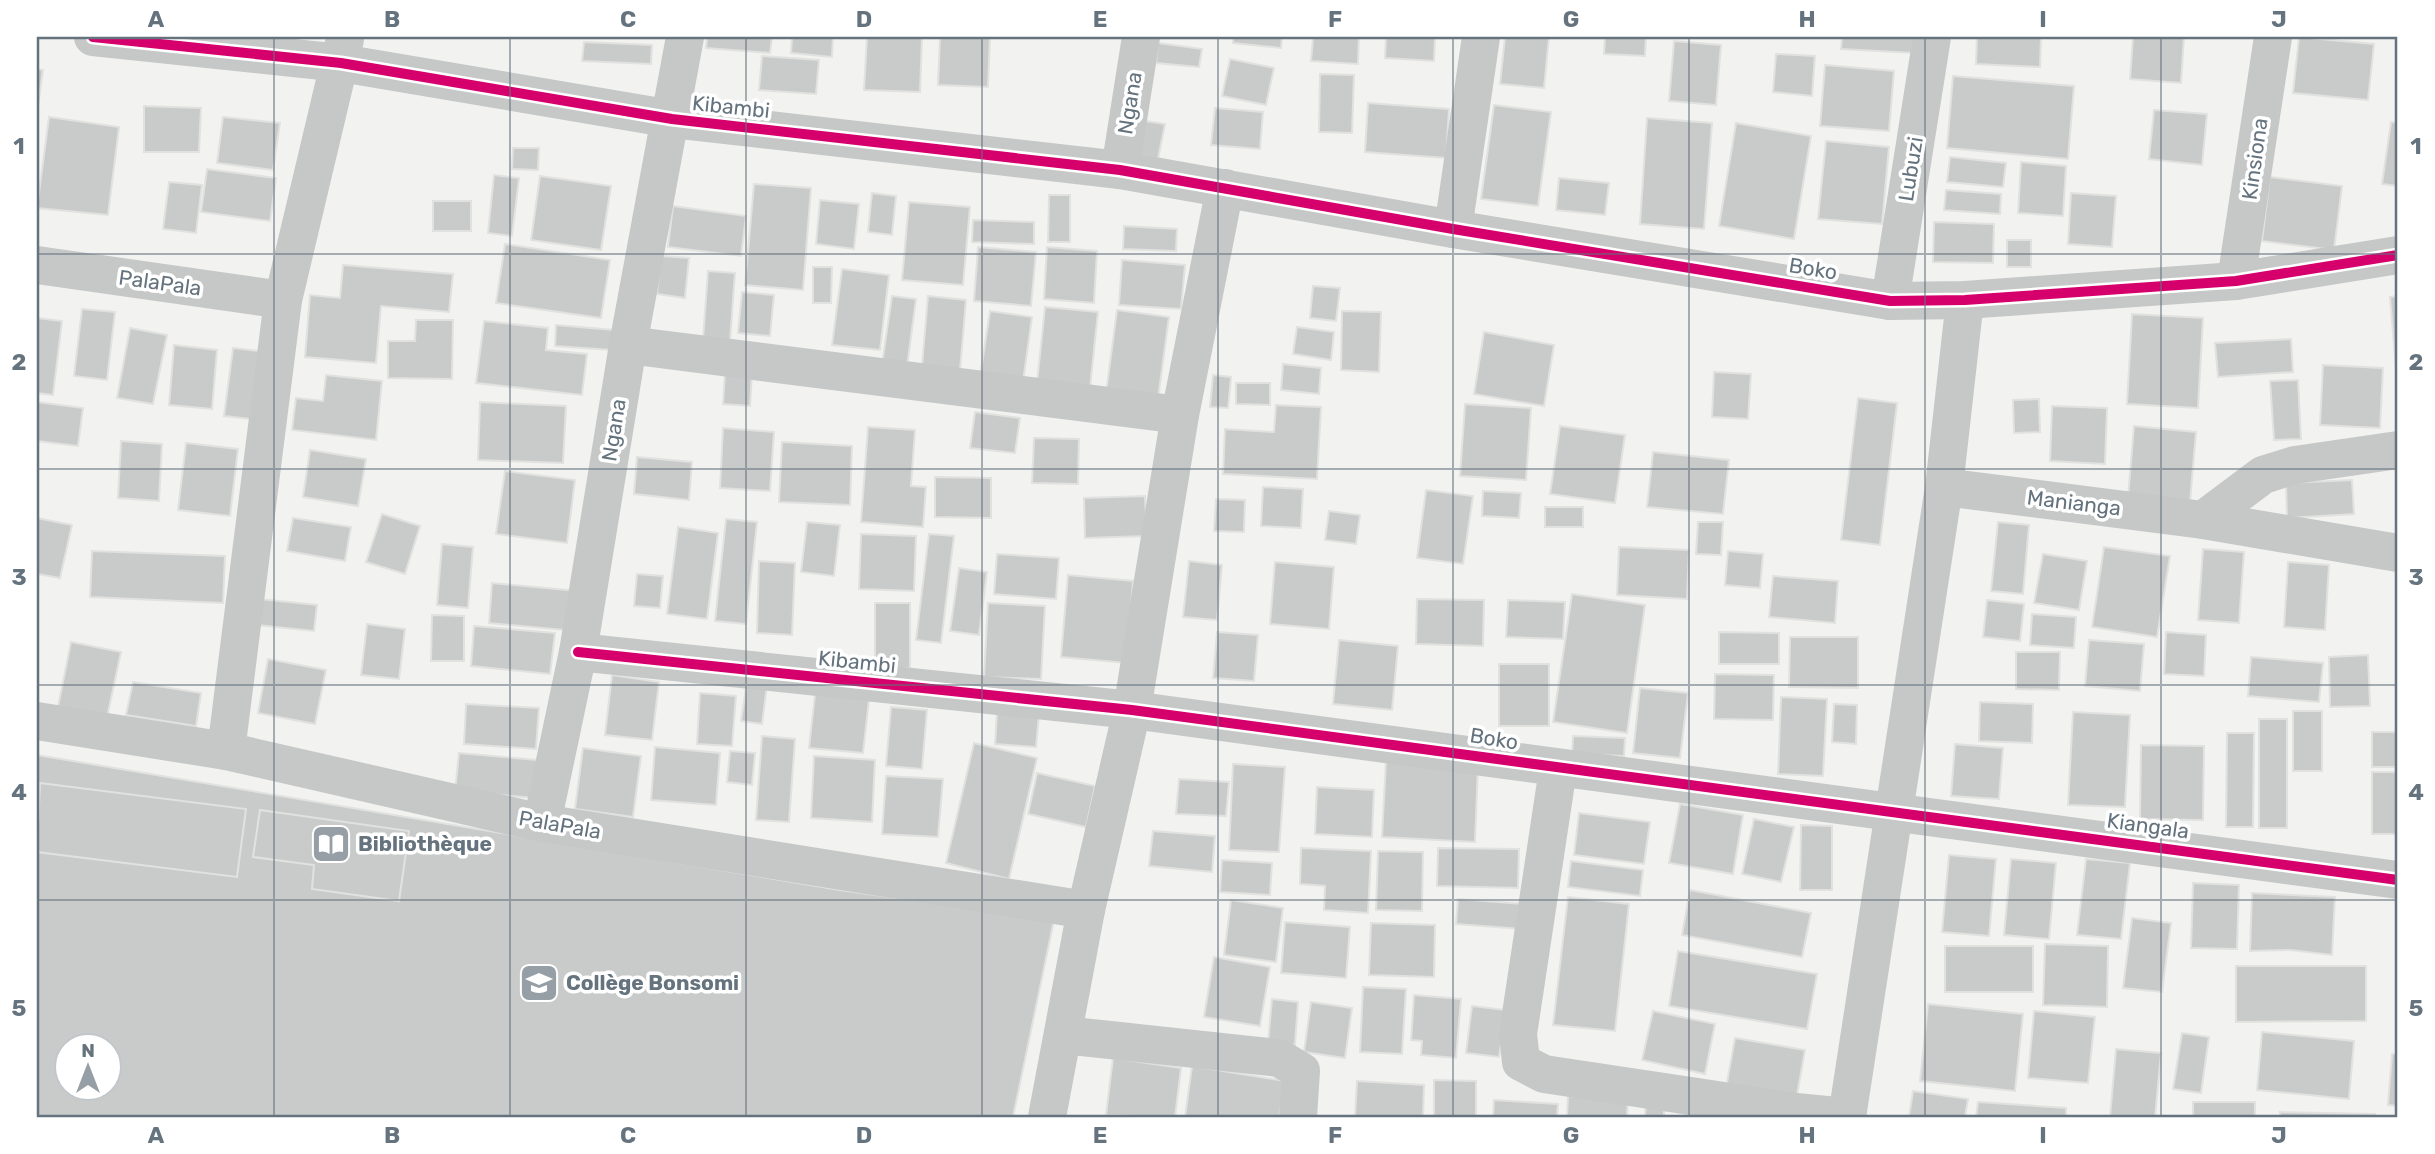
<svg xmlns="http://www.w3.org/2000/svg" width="2435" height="1154" font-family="Rubik,sans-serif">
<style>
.building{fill:#c9cbcb;stroke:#e1e1e0;stroke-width:2;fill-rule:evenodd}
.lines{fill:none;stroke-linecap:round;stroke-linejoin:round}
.minor{stroke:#c6c8c8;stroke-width:38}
.cycleway-casing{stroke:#fff;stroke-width:15}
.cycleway{stroke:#d6006c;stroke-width:10}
.grid{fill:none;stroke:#64737e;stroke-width:2;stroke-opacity:0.55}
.labels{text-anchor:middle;stroke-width:7;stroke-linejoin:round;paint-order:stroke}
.street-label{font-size:21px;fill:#64737e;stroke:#fff}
.poi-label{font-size:21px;font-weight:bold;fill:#64737e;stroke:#fff;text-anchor:start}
.neatline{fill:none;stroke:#64737e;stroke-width:2.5}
.grid-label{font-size:23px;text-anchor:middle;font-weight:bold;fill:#64737e}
</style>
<rect width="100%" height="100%" fill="#f2f2f0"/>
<g class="building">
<polygon points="707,37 772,37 770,53 706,48"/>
<polygon points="792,37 833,37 832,57 791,53"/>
<polygon points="867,37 922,37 920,92 864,90"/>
<polygon points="940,37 990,37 988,87 938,85"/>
<polygon points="1233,37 1282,37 1281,48 1233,43"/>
<polygon points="1313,37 1359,37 1358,64 1311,61"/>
<polygon points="1386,37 1435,37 1434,61 1385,58"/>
<polygon points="1505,37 1549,37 1544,88 1500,84"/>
<polygon points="1605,37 1646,37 1645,56 1604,54"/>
<polygon points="1842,37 1914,37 1914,53 1841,49"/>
<polygon points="1977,37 2041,37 2040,67 1976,64"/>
<polygon points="2133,37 2184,37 2181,83 2130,79"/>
<polygon points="2299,37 2374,44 2368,100 2293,93"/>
<polygon points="1674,41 1721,45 1716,105 1669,101"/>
<polygon points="584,42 652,45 651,64 582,61"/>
<polygon points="1158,43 1202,49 1199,67 1156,63"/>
<polygon points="1776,54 1815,56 1812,96 1773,92"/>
<polygon points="762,56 819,60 816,94 759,90"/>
<polygon points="1230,59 1274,68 1266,105 1222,96"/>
<polygon points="1825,65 1894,71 1889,131 1820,126"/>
<polygon points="37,69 43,70 37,113"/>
<polygon points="1320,74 1354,75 1352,133 1319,132"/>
<polygon points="1953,76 2074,86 2068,159 1947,148"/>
<polygon points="1368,103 1449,109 1446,158 1365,152"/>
<polygon points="1494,105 1551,112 1538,206 1481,199"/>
<polygon points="144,106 201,108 199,152 144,152"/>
<polygon points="1215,108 1263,112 1260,149 1211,145"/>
<polygon points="2154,110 2207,114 2202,165 2149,159"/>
<polygon points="49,117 119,127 108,215 37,208"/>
<polygon points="223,117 280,123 273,170 217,163"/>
<polygon points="1647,118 1712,123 1704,229 1640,224"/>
<polygon points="1145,121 1165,124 1158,159 1139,156"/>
<polygon points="2391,122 2398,123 2398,186 2382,184"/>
<polygon points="1736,123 1811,136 1794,239 1719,226"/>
<polygon points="1826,141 1889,147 1882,224 1818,219"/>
<polygon points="513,148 539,148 538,170 512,169"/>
<polygon points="1950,157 2006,163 2003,187 1947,182"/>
<polygon points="2021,162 2066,166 2063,216 2018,213"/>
<polygon points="207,169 276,178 270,221 201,212"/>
<polygon points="494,175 519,178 512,236 488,233"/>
<polygon points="540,176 611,186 601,250 531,240"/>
<polygon points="2270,177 2342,186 2334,250 2262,241"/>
<polygon points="1559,178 1609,183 1605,215 1556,210"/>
<polygon points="169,182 202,185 196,233 163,229"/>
<polygon points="754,184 811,188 803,290 745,285"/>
<polygon points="1946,190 2001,194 2000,214 1944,210"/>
<polygon points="872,193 896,196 892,235 868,232"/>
<polygon points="2071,193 2116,196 2112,247 2068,244"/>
<polygon points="1049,195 1070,195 1070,242 1048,242"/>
<polygon points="820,200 859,204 854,249 816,244"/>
<rect x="433" y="201" width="38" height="30"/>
<polygon points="909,202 970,207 963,285 902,280"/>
<polygon points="673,206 746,216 741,256 668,247"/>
<polygon points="973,220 1034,222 1034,244 972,242"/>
<polygon points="1934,222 1994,224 1993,263 1933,262"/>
<polygon points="1124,226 1177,229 1176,251 1123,249"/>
<rect x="2007" y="240" width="24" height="27"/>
<polygon points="505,244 610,260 601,318 496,303"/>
<polygon points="978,247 1036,252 1031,306 974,301"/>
<polygon points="1047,247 1097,251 1094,303 1044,299"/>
<polygon points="661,256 689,258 685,298 657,294"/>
<polygon points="1122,260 1185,265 1181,309 1119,305"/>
<polygon points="343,265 453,274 449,312 381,306 376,363 305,357 310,295 340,298"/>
<polygon points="813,267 832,267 831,303 813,303"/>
<polygon points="842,269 889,275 880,350 832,345"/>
<polygon points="708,271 735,273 730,341 703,339"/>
<polygon points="1313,286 1340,288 1336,321 1310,318"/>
<polygon points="742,292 774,295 770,336 738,333"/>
<polygon points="892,296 916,299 907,367 882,364"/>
<polygon points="928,296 966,300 960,370 922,366"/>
<polygon points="2398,296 2398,393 2390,297"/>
<polygon points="1045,307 1098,312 1090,388 1037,383"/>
<polygon points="82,309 115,312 107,380 74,376"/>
<polygon points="1117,310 1169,317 1158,399 1106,393"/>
<polygon points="990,311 1032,317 1023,382 980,377"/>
<polygon points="1342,311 1381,312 1379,372 1341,370"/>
<polygon points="2132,314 2203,318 2198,408 2127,404"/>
<polygon points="37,318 62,321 53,395 37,393"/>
<polygon points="416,320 453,320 452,379 388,378 388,341 415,341"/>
<polygon points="484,321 548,328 546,350 587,354 582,395 476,383"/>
<polygon points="556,325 614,330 612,350 555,346"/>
<polygon points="1297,327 1334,332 1331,360 1293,354"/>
<polygon points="130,328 167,335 153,404 117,398"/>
<polygon points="1484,332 1554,345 1544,406 1474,394"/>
<polygon points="2291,339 2293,372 2218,377 2215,343"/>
<polygon points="174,345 217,350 212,409 169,405"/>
<polygon points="233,348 259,351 251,419 224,416"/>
<polygon points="1283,364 1321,368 1319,394 1281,390"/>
<polygon points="2323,365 2383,368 2380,428 2320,425"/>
<polygon points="725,372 752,373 750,406 723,404"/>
<polygon points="1714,372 1751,374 1748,419 1712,417"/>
<polygon points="326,375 382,381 376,440 292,430 296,398 323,401"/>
<polygon points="1213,375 1231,377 1228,408 1210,407"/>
<polygon points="2298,380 2301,439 2274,440 2270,381"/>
<polygon points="1236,383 1270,383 1270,405 1236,404"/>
<polygon points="1858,398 1897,403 1880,545 1841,540"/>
<polygon points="2039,399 2040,432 2014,433 2013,400"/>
<polygon points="37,402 83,408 78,446 37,441"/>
<polygon points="480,402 566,406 563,463 478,460"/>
<polygon points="1465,404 1531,408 1526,480 1460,476"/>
<polygon points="1276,405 1321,407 1317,479 1223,474 1225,429 1274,432"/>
<polygon points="2052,406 2107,408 2105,464 2050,461"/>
<polygon points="975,412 1020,418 1015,453 970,448"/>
<polygon points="1560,426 1625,435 1615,503 1550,494"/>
<polygon points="2134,426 2196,432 2190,502 2128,497"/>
<polygon points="868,427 915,430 911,486 926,487 923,527 861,522"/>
<polygon points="723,428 774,432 770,491 720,488"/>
<polygon points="1034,438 1079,439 1078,484 1032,483"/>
<polygon points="121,441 162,444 159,501 118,498"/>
<polygon points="782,442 852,446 850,505 779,502"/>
<polygon points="186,443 238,449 230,516 178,510"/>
<polygon points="310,450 366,459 358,506 303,497"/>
<polygon points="1653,452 1729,460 1723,514 1647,507"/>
<polygon points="637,457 692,462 689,500 634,494"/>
<polygon points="505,471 575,480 567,543 496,534"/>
<polygon points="935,477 991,478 991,518 935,517"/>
<polygon points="2352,480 2354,514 2287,518 2286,483"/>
<polygon points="1263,487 1303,489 1301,528 1261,526"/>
<polygon points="1426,490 1473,496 1463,564 1417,558"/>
<polygon points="1483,491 1521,493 1519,518 1482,516"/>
<polygon points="1145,496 1147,536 1085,538 1084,498"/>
<polygon points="1216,499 1245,500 1244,532 1214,531"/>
<rect x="1545" y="507" width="38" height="20"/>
<polygon points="1329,511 1360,515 1356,544 1325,540"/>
<polygon points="382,514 420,526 405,574 366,562"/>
<polygon points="37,518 72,525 60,578 37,574"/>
<polygon points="293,518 351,527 345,561 287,551"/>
<polygon points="726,519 757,522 746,624 715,621"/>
<polygon points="807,522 840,525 834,576 801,572"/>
<polygon points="1698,522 1723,522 1721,555 1696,554"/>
<polygon points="1998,522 2029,525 2023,594 1991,591"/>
<polygon points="678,527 718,533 707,619 667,614"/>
<polygon points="861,534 916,536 914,591 859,589"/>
<polygon points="929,534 954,536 941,643 916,640"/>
<polygon points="442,544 473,547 468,608 437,605"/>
<polygon points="1619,547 1689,550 1687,599 1617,595"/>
<polygon points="2104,547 2170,556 2157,637 2092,627"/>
<polygon points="2203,549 2244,552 2239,623 2198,620"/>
<polygon points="92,551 225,556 223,603 90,597"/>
<polygon points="1728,551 1763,554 1760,588 1725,585"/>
<polygon points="997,554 1059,558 1056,599 994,594"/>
<polygon points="2043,554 2087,561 2079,610 2034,603"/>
<polygon points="759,561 795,563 792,635 757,633"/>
<polygon points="1189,561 1222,565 1217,620 1183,617"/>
<polygon points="1275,562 1334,567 1329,629 1270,624"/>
<polygon points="2288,562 2329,565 2325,630 2284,627"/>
<polygon points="959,568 987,572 979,635 950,631"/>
<polygon points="637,574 663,576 660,608 634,606"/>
<polygon points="1068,575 1133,581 1127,663 1061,657"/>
<polygon points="1773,576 1838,581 1835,623 1769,617"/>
<polygon points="492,583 578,591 575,631 489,623"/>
<polygon points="1572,594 1645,605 1627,733 1553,722"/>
<polygon points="260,599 317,605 314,631 257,625"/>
<polygon points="1417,599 1484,600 1483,646 1416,644"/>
<polygon points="1508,600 1565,602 1563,639 1506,637"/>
<polygon points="1987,600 2024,604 2020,641 1983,637"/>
<rect x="875" y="603" width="35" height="65"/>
<polygon points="988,603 1045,606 1041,679 984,677"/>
<polygon points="2032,614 2076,617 2074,648 2030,645"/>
<polygon points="432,615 464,616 464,661 431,661"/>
<polygon points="367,624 405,629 399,679 361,675"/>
<polygon points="474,626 555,633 550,674 471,666"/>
<polygon points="1217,632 1258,635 1254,681 1213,678"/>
<polygon points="1719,632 1779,633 1779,664 1719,664"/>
<polygon points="2166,632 2206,635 2204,676 2164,674"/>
<polygon points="1790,637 1858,637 1858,688 1789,687"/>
<polygon points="1339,640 1398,646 1392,710 1333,704"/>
<polygon points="2089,640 2144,644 2140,691 2085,686"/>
<polygon points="71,642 121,652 106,722 57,712"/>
<polygon points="2016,652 2060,652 2059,690 2016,689"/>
<polygon points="2368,655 2370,706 2330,707 2329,657"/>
<polygon points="2251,657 2323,663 2319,702 2248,696"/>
<polygon points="268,659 326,670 315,724 258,713"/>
<rect x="1499" y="664" width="50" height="62"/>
<polygon points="1715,674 1774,675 1773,720 1714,719"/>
<polygon points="612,675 659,682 652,740 605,735"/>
<polygon points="748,675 768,678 762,724 741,721"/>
<polygon points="133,682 201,693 196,726 126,715"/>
<polygon points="816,686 870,691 863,753 809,748"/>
<polygon points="1640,688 1688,693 1680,758 1633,753"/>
<polygon points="700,693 736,696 732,746 697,744"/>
<polygon points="1781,697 1827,699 1823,776 1778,774"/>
<polygon points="1980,702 2033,704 2032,743 1979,741"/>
<polygon points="466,704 539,708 536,749 464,744"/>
<polygon points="1834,704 1857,705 1856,744 1832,742"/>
<polygon points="891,707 927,710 922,769 886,766"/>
<rect x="2293" y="711" width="29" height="60"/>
<polygon points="2073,712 2130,715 2125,807 2068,805"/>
<polygon points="997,713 1039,716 1036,747 995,744"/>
<rect x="2259" y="719" width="28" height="109"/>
<rect x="2372" y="732" width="26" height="35"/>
<polygon points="2227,733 2254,733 2253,827 2226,827"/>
<polygon points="762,736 795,739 789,822 756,820"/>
<polygon points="1573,736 1625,738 1624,756 1572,754"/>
<polygon points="974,743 1037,758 1009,879 946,863"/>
<polygon points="1955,744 2003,748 1999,799 1951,796"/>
<polygon points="2141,745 2204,746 2203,820 2140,819"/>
<polygon points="655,747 720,753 716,805 651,800"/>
<polygon points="583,748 641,756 633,817 575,809"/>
<polygon points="730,751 755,753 752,785 727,782"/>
<polygon points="459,753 537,760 534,798 455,791"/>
<path d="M37,755L840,890L1054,920L1013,1117H37ZM66,1046H108V1088H66Z"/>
<polygon points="814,756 875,760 872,822 811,818"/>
<polygon points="1386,760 1478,764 1475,842 1382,837"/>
<polygon points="1233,764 1285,767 1279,852 1229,850"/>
<rect x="2372" y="772" width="26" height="62"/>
<polygon points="1037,773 1095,786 1086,827 1028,814"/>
<polygon points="886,776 943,779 938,837 882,834"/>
<polygon points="1179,779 1229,782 1226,816 1176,814"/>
<polygon points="40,783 246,809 237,877 37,852"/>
<polygon points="1317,787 1374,790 1372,837 1315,834"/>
<polygon points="1680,804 1743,815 1733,874 1669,863"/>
<polygon points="260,810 409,831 399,901 312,889 314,865 253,857"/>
<polygon points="1579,813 1650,822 1644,864 1574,855"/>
<polygon points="1754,819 1794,827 1781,882 1742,874"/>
<polygon points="1801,825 1832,826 1832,890 1800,890"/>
<polygon points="1153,831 1215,836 1212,872 1149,866"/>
<polygon points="1301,848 1371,851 1368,913 1324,910 1325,886 1300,884"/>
<polygon points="1438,848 1519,849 1518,888 1437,886"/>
<polygon points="1378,851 1423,852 1422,911 1376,910"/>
<polygon points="1949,855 1996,859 1989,936 1942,932"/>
<polygon points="2011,859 2056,863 2049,939 2004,935"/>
<polygon points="2086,859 2130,863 2121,939 2077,935"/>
<polygon points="1222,860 1272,863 1270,895 1220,892"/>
<polygon points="1571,861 1643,870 1640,896 1568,887"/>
<polygon points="2193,883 2239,885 2237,949 2191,948"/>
<polygon points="1690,890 1811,913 1802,957 1682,935"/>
<polygon points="2252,893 2335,897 2332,955 2290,950 2250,951"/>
<polygon points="1568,897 1629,904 1615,1031 1553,1025"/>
<polygon points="1458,899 1524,904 1522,929 1456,924"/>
<polygon points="1231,900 1283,908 1276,962 1224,955"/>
<polygon points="2132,918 2171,923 2162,992 2123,988"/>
<polygon points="1285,922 1350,927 1346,978 1281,973"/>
<polygon points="1371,923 1435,925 1434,977 1369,975"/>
<polygon points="2045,944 2108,946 2107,1007 2043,1005"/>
<rect x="1945" y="946" width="88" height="46"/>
<polygon points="1678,951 1817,974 1807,1029 1669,1006"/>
<polygon points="1214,957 1270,967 1260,1026 1204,1017"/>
<polygon points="2236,966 2366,966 2366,1021 2236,1022"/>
<polygon points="1363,987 1406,989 1402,1054 1360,1052"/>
<polygon points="1414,995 1461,999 1456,1058 1421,1055 1422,1041 1411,1040"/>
<polygon points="1272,999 1298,1002 1295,1045 1268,1043"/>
<polygon points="1311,1002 1352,1008 1345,1058 1304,1052"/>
<polygon points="1928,1004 2023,1014 2015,1091 1920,1081"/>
<polygon points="1472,1006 1506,1010 1499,1057 1466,1053"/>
<polygon points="1653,1011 1715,1024 1705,1074 1642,1060"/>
<polygon points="2034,1011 2095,1017 2088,1083 2028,1078"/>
<polygon points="2262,1032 2354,1041 2349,1099 2257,1090"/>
<polygon points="2182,1033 2209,1037 2201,1093 2173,1089"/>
<polygon points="1735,1038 1805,1050 1796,1101 1726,1088"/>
<polygon points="2116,1049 2161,1053 2155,1117 2110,1117"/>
<polygon points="2392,1054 2398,1054 2398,1106 2388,1105"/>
<polygon points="1113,1058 1181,1068 1175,1117 1106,1115"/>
<polygon points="1192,1066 1285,1081 1279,1117 1185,1117"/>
<polygon points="1434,1080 1476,1081 1476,1117 1434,1117"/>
<polygon points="1357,1081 1424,1085 1423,1117 1355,1117"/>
<polygon points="1913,1091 1968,1099 1965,1117 1909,1117"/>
<polygon points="1568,1096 1628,1099 1627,1117 1567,1117"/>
<polygon points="1494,1100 1558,1104 1557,1117 1493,1117"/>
<polygon points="1646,1100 1664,1101 1664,1117 1645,1117"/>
<polygon points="1978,1102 2066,1108 2066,1117 1976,1117"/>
<rect x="2193" y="1102" width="62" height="15"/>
<polygon points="2280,1112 2375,1114 2375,1117 2280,1117"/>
</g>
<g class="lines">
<g class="minor">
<polyline points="93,37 341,63 672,119 1120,170 1453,229 1890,301 1965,300 2236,281 2398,255"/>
<polyline points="1120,170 1141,37"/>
<polyline points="1453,229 1481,37"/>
<polyline points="37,265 283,300"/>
<polyline points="2236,281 2273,37"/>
<polyline points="1890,301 1932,37"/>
<polyline points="628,345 1180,415"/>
<polyline points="1944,487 2203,520 2398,553"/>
<polyline points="2203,520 2263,475 2295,465 2398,450"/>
<polyline points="578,652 1132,710 2398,880"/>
<polyline points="37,721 226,751 542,823 1086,910"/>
<polyline points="226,751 283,300 345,39"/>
<polyline points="1558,769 1518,1034 1521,1062 1544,1074 1796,1112 1847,1117"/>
<polyline points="542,823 578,652 628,345 685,37"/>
<polyline points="1063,1035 1279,1058 1301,1071 1298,1117"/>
<polyline points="1047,1117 1086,910 1132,710 1180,415 1225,188"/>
<polyline points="1847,1117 1944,487 1965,300"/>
</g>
<g class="cycleway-casing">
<g id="cycleway">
<polyline points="93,37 341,63 672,119 1120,170 1453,229 1890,301 1965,300 2236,281 2398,255"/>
<polyline points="578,652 1132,710 2398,880"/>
</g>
</g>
<use href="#cycleway" class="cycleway"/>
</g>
<path class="grid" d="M274,37V1117M510,37V1117M746,37V1117M982,37V1117M1218,37V1117M1453,37V1117M1689,37V1117M1925,37V1117M2161,37V1117M37,254H2398M37,469H2398M37,685H2398M37,900H2398"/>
<defs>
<g id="library-square" transform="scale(2.0125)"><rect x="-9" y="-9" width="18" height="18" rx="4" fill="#969fa6" stroke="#fff"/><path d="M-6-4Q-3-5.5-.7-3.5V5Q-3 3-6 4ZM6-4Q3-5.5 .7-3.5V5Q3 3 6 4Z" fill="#fff"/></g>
<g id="school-square" transform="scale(2.0125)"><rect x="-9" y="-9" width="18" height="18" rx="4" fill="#969fa6" stroke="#fff"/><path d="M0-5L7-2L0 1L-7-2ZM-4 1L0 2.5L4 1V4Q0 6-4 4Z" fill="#fff"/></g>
</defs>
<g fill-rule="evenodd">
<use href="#library-square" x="331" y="844"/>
<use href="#school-square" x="539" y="983"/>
</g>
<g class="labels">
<g class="street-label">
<text transform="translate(1130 103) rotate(-81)" y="7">Ngana</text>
<text transform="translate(731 107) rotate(6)" y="7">Kibambi</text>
<text transform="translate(2255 159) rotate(-82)" y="7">Kinsiona</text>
<text transform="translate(1911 169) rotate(-81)" y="7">Lubuzi</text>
<text transform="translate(1813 269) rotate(9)" y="7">Boko</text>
<text transform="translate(160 283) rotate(8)" y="7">PalaPala</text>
<text transform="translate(614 430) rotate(-81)" y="7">Ngana</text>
<text transform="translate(2074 503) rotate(7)" y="7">Manianga</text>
<text transform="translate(857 662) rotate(6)" y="7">Kibambi</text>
<text transform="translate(1494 739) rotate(9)" y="7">Boko</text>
<text transform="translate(560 825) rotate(10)" y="7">PalaPala</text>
<text transform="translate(2148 826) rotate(8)" y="7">Kiangala</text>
</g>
<g class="poi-label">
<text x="358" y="851">Bibliothèque</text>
<text x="566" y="990">Collège Bonsomi</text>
</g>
</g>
<rect width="2435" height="1154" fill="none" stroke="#ffffff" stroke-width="77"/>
<g transform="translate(88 1067)"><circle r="33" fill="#ffffff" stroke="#c1c7cb" stroke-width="2"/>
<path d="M0-5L12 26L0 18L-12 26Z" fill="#969fa6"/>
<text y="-10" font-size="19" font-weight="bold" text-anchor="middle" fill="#64737e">N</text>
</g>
<rect x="38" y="38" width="2358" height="1078" class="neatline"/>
<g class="grid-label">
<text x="156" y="27">A</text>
<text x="392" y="27">B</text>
<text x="628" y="27">C</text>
<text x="864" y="27">D</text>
<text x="1100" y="27">E</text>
<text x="1335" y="27">F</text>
<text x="1571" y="27">G</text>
<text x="1807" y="27">H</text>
<text x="2043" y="27">I</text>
<text x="2279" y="27">J</text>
<text x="19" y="154">1</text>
<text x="2416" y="154">1</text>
<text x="19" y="370">2</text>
<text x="2416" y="370">2</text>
<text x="19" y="585">3</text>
<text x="2416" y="585">3</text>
<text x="19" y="800">4</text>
<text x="2416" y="800">4</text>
<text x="19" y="1016">5</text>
<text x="2416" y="1016">5</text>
<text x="156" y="1143">A</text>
<text x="392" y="1143">B</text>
<text x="628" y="1143">C</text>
<text x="864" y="1143">D</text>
<text x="1100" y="1143">E</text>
<text x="1335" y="1143">F</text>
<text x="1571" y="1143">G</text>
<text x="1807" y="1143">H</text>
<text x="2043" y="1143">I</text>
<text x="2279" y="1143">J</text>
</g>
</svg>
